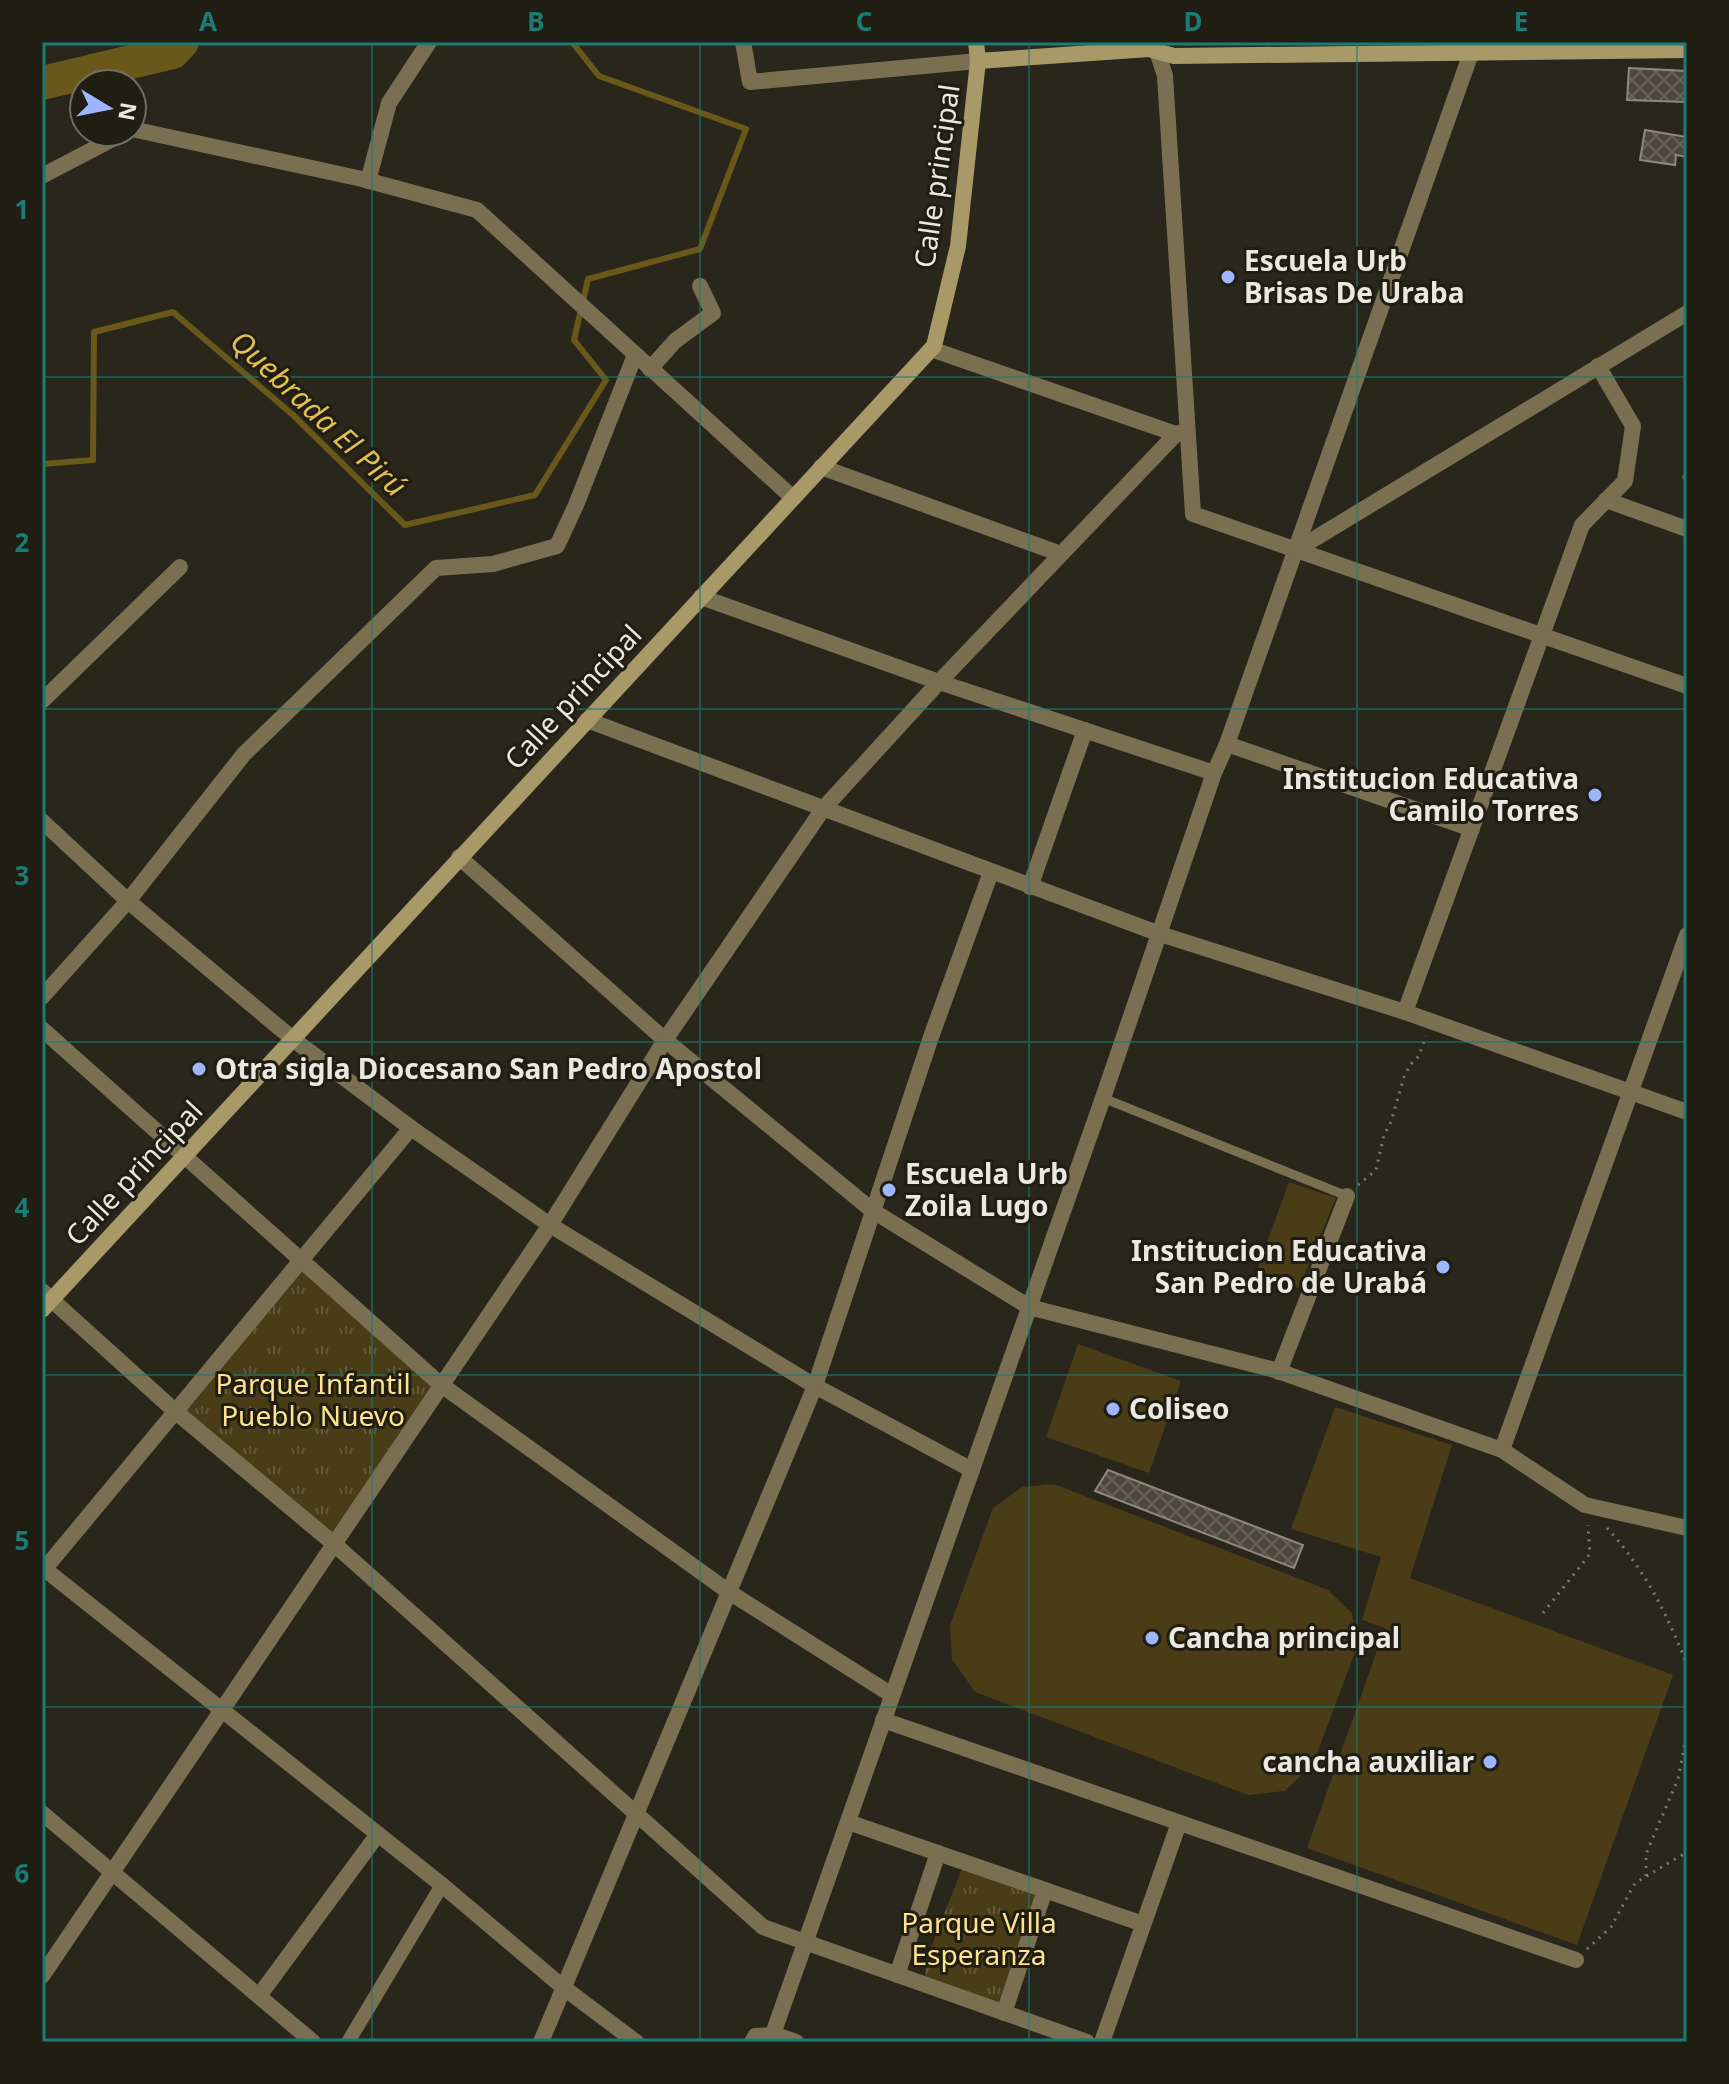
<svg xmlns="http://www.w3.org/2000/svg" width="1729" height="2084" font-family="'Noto Sans',sans-serif">
<style>
.park{fill:url(#park-tufts)}
.pitch{fill:#493c16}
.lines{fill:none;stroke-linecap:round;stroke-linejoin:round}
.stream{stroke:#6a571a;stroke-width:6}
.river{stroke:#6a571a;stroke-width:34}
.building{fill:url(#building-cross-hatch);stroke:#8d897d;stroke-width:2}
.path{stroke:#7d7a71;stroke-width:3;stroke-dasharray:2 6;stroke-linecap:butt}
.service{stroke:#7a7051;stroke-width:9}
.pedestrian{stroke:#7a7051;stroke-width:14}
.minor{stroke:#7a7051;stroke-width:16}
.tertiary{stroke:#7a7051;stroke-width:16}
.secondary{stroke:#aa9968;stroke-width:16}
.grid{fill:none;stroke:#1a7c74;stroke-width:2;stroke-opacity:0.55}
.poi-dot{fill:#9eb4fd;stroke:#201d13;stroke-width:3}
.labels{text-anchor:middle;stroke-width:6;stroke-linejoin:round;paint-order:stroke}
.street-label{font-size:28px;fill:#eae8e1;stroke:#201d13}
.poi-label{font-size:28px;font-weight:bold;fill:#eae8e1;stroke:#201d13;text-anchor:start}
.park-label{font-size:28px;fill:#fee290;stroke:#201d13}
.water-label{font-size:30px;font-style:italic;fill:#e2bf53;stroke:#201d13}
.neatline{fill:none;stroke:#1a7c74;stroke-width:3}
.grid-label{font-size:26px;text-anchor:middle;font-weight:bold;fill:#1a7c74}
</style>
<defs>
<pattern id="park-tufts" width="24" height="20" patternUnits="userSpaceOnUse" patternTransform="scale(2)"><rect width="24" height="20" fill="#493c16"/><path d="M3 7l-1-3M5 7V3M7 7l1-3M15 17l-1-3M17 17v-4M19 17l1-3" fill="none" stroke="#635838"/></pattern>
<pattern id="building-cross-hatch" width="8" height="8" patternUnits="userSpaceOnUse" patternTransform="scale(2)"><rect width="8" height="8" fill="#4c483d"/><path d="M0 0l8 8M0 8l8-8" fill="none" stroke="#666259"/></pattern>
</defs>
<rect width="100%" height="100%" fill="#29261c"/>
<g class="park">
<polygon points="301,1260 440,1384 333,1543 176,1412"/>
<polygon points="962,1869 1036,1895 1000,2004 925,1976 927,1957"/>
</g>
<g class="pitch">
<polygon points="1289,1182 1336,1198 1299,1288 1255,1275"/>
<polygon points="1078,1344 1181,1381 1149,1473 1046,1437"/>
<polygon points="1335,1407 1452,1445 1410,1578 1673,1675 1577,1945 1307,1848 1385,1628 1362,1620 1381,1557 1291,1529"/>
<polygon points="1054,1484 1328,1590 1352,1613 1356,1650 1313,1764 1285,1791 1248,1795 975,1692 952,1659 950,1625 993,1508 1022,1487"/>
</g>
<g class="lines">
<g class="stream">
<polyline points="42,464 93,460 94,332 173,312 293,415 405,525 535,495 606,380 574,340 588,279 700,249 746,129 599,76 572,42"/>
<polyline points="1685,477 1687,477"/>
</g>
<polyline class="river" points="42,83 173,52 182,42"/>
</g>
<g class="building">
<polygon points="1629,68 1687,71 1687,102 1627,100"/>
<polygon points="1645,130 1687,137 1687,157 1676,155 1675,165 1640,160"/>
<polygon points="1108,1470 1303,1545 1294,1568 1095,1491"/>
</g>
<g class="lines">
<g class="path">
<polyline points="1358,1185 1376,1170 1384,1135 1391,1122 1404,1077 1410,1065 1419,1056 1426,1036"/>
<path d="M1607,1528C1643,1567 1668,1615 1687,1665"/>
<polyline points="1543,1613 1590,1554 1588,1525"/>
<polyline points="1646,1876 1646,1854 1678,1779 1687,1733"/>
<polyline points="1587,1949 1611,1927 1635,1883 1687,1852"/>
</g>
<polyline class="service" points="1103,1098 1347,1196"/>
<g class="pedestrian">
<polyline points="348,2042 442,1885"/>
<polyline points="751,2042 755,2035 773,2034"/>
</g>
<g class="minor">
<polyline points="743,42 750,82 978,61"/>
<polyline points="132,129 362,179 477,210 793,498"/>
<polyline points="42,176 126,132"/>
<polyline points="368,181 389,103 429,42"/>
<polyline points="931,349 1176,434"/>
<polyline points="650,369 675,341 713,313 700,286"/>
<polyline points="821,467 1061,554"/>
<polyline points="1606,500 1687,529"/>
<polyline points="1296,550 1687,313"/>
<polyline points="701,597 939,682 1214,773"/>
<polyline points="42,701 180,567"/>
<polyline points="587,720 1160,934 1405,1012 1687,1112"/>
<polyline points="1227,744 1472,829"/>
<polyline points="42,821 128,901 294,1040 411,1128 550,1225 815,1386 972,1470"/>
<polyline points="459,857 665,1040 873,1211 1029,1307 1275,1370 1502,1450 1585,1505 1687,1528"/>
<polyline points="1030,887 1085,730"/>
<polyline points="42,997 128,901 244,754 436,568 493,564 557,546 576,505 635,355"/>
<polyline points="1405,1012 1582,525 1625,481 1633,426 1598,366"/>
<polyline points="42,1029 440,1384 729,1592 892,1695"/>
<polyline points="42,1291 176,1412 333,1543 763,1927 1087,2042"/>
<polyline points="1279,1372 1347,1196"/>
<polyline points="1502,1450 1687,935"/>
<polyline points="42,1567 442,1885 564,1988 636,2042"/>
<polyline points="42,1572 411,1128"/>
<polyline points="883,1720 1576,1960"/>
<polyline points="42,1813 313,2042"/>
<polyline points="848,1822 1143,1924"/>
<polyline points="897,1975 938,1853"/>
<polyline points="42,1976 550,1225 665,1040 823,809 939,682 1176,434 1187,431"/>
<polyline points="259,1996 378,1834"/>
<polyline points="1004,2013 1045,1890"/>
<polyline points="541,2042 815,1386 931,1037 991,872"/>
<polyline points="796,2042 773,2034 1103,1098 1214,773 1227,744 1471,53"/>
<polyline points="1102,2042 1179,1823"/>
</g>
<polyline class="tertiary" points="1157,51 1165,76 1193,514 1687,686"/>
<g class="secondary">
<polyline points="978,61 1149,49 1174,56 1687,50"/>
<polyline points="42,1310 934,346 958,246 978,61 976,42"/>
</g>
</g>
<path class="grid" d="M372,42V2042M700,42V2042M1029,42V2042M1357,42V2042M42,377H1687M42,709H1687M42,1042H1687M42,1375H1687M42,1707H1687"/>
<g class="poi-dot">
<circle cx="1228" cy="277" r="8"/>
<circle cx="1595" cy="795" r="8"/>
<circle cx="199" cy="1069" r="8"/>
<circle cx="889" cy="1190" r="8"/>
<circle cx="1443" cy="1267" r="8"/>
<circle cx="1113" cy="1409" r="8"/>
<circle cx="1152" cy="1638" r="8"/>
<circle cx="1490" cy="1762" r="8"/>
</g>
<g class="labels">
<g class="street-label">
<text transform="translate(937 176) rotate(-82)" y="10">Calle principal</text>
<text transform="translate(573 697) rotate(-47)" y="10">Calle principal</text>
<text transform="translate(134 1173) rotate(-47)" y="10">Calle principal</text>
</g>
<g class="poi-label">
<text x="1244" y="271">Escuela Urb<tspan x="1244" dy="32">Brisas De Uraba</tspan></text>
<text x="1579" y="789" text-anchor="end">Institucion Educativa<tspan x="1579" dy="32">Camilo Torres</tspan></text>
<text x="215" y="1079">Otra sigla Diocesano San Pedro Apostol</text>
<text x="905" y="1184">Escuela Urb<tspan x="905" dy="32">Zoila Lugo</tspan></text>
<text x="1427" y="1261" text-anchor="end">Institucion Educativa<tspan x="1427" dy="32">San Pedro de Urabá</tspan></text>
<text x="1129" y="1419">Coliseo</text>
<text x="1168" y="1648">Cancha principal</text>
<text x="1474" y="1772" text-anchor="end">cancha auxiliar</text>
</g>
<g class="park-label">
<text x="313" y="1394">Parque Infantil<tspan x="313" dy="32">Pueblo Nuevo</tspan></text>
<text x="979" y="1933">Parque Villa<tspan x="979" dy="32">Esperanza</tspan></text>
</g>
<g class="water-label">
<text transform="translate(318 414) rotate(43)" y="10">Quebrada El Pirú</text>
</g>
</g>
<rect width="1729" height="2084" fill="none" stroke="#201d13" stroke-width="88"/>
<g transform="translate(108 108) rotate(100)"><circle r="38" fill="#201d13" stroke="#716e65" stroke-width="2"/>
<path d="M0-6L14 30L0 20L-14 30Z" fill="#9eb4fd"/>
<text y="-12" font-size="22" font-weight="bold" text-anchor="middle" fill="#eae8e1">N</text>
</g>
<rect x="44" y="44" width="1641" height="1996" class="neatline"/>
<g class="grid-label">
<text x="208" y="31">A</text>
<text x="536" y="31">B</text>
<text x="864" y="31">C</text>
<text x="1193" y="31">D</text>
<text x="1521" y="31">E</text>
<text x="22" y="219">1</text>
<text x="22" y="552">2</text>
<text x="22" y="885">3</text>
<text x="22" y="1217">4</text>
<text x="22" y="1550">5</text>
<text x="22" y="1883">6</text>
</g>
</svg>
